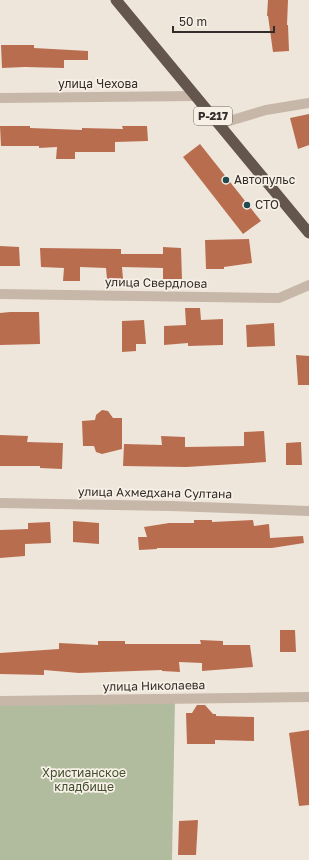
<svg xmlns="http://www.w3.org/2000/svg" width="309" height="860" font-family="'Golos Text',sans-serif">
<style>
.green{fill:#b0bc9d}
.building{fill:#b96d4f}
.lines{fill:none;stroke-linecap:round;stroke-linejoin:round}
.minor{stroke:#c6b7a9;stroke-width:10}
.trunk{stroke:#64564d;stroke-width:11}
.poi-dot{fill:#224b50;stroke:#f7f0e7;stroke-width:1.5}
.labels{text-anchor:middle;stroke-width:3.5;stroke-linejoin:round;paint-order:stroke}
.shield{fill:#f7f0e7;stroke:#6e6761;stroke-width:1}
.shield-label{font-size:11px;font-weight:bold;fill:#332c28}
.street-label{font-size:12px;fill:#332c28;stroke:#f7f0e7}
.poi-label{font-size:12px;fill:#332c28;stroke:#f7f0e7;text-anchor:start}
.park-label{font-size:12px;fill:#424f2e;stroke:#f7f0e7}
</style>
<rect width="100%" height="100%" fill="#efe6db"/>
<polygon class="green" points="175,699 172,860 0,860 0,701"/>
<g class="building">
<polygon points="268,0 288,0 287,25 288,25 289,51 273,52 268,16 267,16"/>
<polygon points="1,45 34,45 34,48 88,51 88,60 64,60 64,68 25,67 2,68"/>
<polygon points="309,114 309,145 298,149 290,118"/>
<polygon points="0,126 30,126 30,128 82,130 82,128 123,129 122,126 147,126 148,141 115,142 115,152 75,152 75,159 56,159 57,147 39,148 39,146 1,146"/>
<polygon points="200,144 261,221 243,234 183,157"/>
<polygon points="249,239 252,263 224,267 224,269 206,269 205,240"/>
<polygon points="0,246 19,247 20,266 0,266"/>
<polygon points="163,247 181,248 182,279 163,279 163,268 122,267 123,279 107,279 106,268 80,267 80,281 63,281 64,268 41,267 40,248 121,249 121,254 163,254"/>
<polygon points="185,308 200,308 201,320 223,319 223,345 188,346 188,343 164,345 164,326 186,325"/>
<polygon points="10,312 39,312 40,344 0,345 0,313"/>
<polygon points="144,320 146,344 136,344 136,351 122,352 122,321"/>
<polygon points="274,323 275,346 247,347 246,325"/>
<polygon points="296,355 309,356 309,385 298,385"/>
<polygon points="102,410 108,411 113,418 122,418 122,449 102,454 96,452 94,446 83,446 82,421 95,420 96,415"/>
<polygon points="264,431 266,462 186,467 123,466 124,444 162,445 161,436 185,437 185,447 244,446 244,432"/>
<polygon points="0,435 28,436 27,442 63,443 62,469 40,468 40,466 0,466"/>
<polygon points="301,442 302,465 286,465 286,443"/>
<polygon points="194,520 212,520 212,522 253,520 254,526 269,524 270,538 303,536 304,543 272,548 157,548 157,549 139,550 138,537 147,537 144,527 169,523 194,523"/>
<polygon points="73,521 99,523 99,544 73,542"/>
<polygon points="50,522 51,543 25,544 25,556 0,558 0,530 28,529 28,523"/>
<polygon points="280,630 295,630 296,652 280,652"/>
<polygon points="200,640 223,641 223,645 250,645 253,667 202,671 202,663 179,662 180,672 162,671 162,670 79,673 44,670 44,675 0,674 0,653 59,649 59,643 98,645 98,641 125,641 125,644 201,644"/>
<polygon points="197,705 205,705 213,714 216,714 216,716 254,717 254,741 215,740 215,744 187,744 186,713 192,713"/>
<polygon points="309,730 309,805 299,806 289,733"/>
<polygon points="198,820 196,855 178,855 179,821"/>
</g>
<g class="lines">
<g class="minor">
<polyline points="0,98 196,96"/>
<polyline points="219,124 266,110 309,103"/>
<polyline points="0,294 279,298 309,285"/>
<polyline points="0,503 171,506 309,511"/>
<polyline points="0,701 309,697"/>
</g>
<polyline class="trunk" points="116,0 309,233"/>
</g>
<g class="poi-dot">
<circle cx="226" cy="180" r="4"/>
<circle cx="247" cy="205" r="4"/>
</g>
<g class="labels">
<rect class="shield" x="194" y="107" width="38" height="18" rx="3"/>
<g class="shield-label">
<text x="213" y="120">Р-217</text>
</g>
<g class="street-label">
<text x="98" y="88">улица Чехова</text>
<text transform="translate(156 283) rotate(1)" y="4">улица Свердлова</text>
<text transform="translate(155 493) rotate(1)" y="4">улица Ахмедхана Султана</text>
<text transform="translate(154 686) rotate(-1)" y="4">улица Николаева</text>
</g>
<g class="poi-label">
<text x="234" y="184">Автопульс</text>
<text x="255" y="209">СТО</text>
</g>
<g class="park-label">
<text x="84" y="777">Христианское<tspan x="84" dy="14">кладбище</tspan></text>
</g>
</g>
<path d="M173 26v6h101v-6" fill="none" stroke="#332c28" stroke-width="2"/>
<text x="179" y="26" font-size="12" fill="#332c28" stroke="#f7f0e7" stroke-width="3" paint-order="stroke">50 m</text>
</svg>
